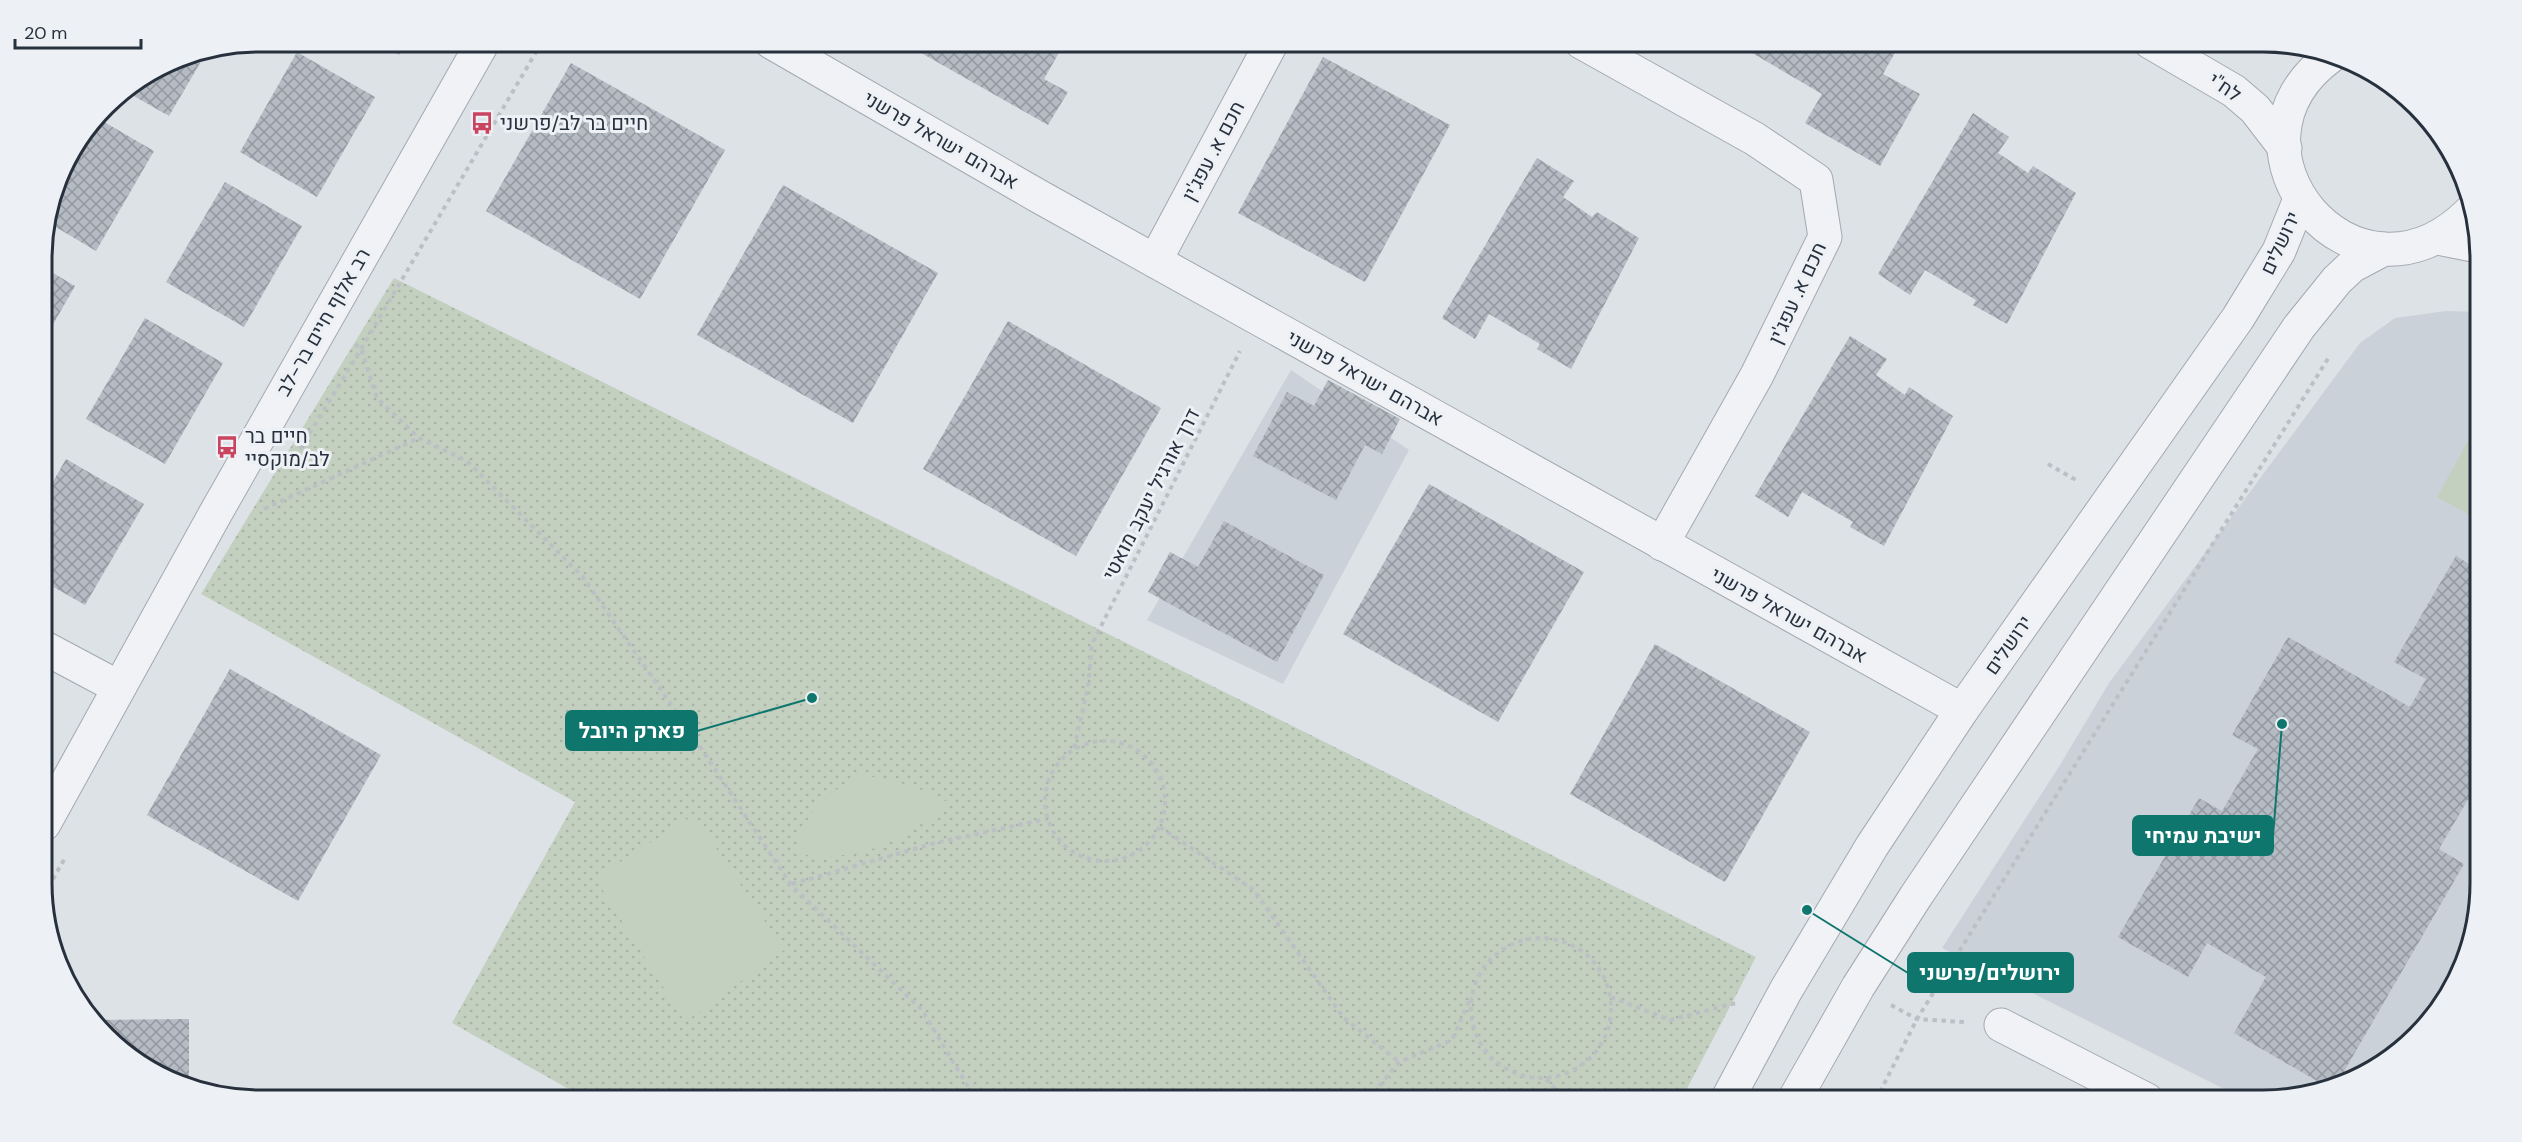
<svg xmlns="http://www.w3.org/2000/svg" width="2522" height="1142" font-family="'DM Sans',Heebo,sans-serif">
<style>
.built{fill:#cbd1d9}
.park{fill:url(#park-dots)}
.garden{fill:#c4d0bf}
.building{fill:url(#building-cross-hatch)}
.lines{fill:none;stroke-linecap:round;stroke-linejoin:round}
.minor-casing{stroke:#a3a9b1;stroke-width:35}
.path{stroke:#bcc0c5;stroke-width:4;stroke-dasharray:4.5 4.5;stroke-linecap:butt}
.minor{stroke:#f0f2f5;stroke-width:33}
.labels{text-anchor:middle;stroke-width:6;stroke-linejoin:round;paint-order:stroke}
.street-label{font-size:20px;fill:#27303d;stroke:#edf0f5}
.poi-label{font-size:20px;fill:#27303d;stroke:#edf0f5;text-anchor:start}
.rim{fill:none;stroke:#27303d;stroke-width:3}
.leader{fill:none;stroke:#0f766e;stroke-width:2}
.callout-dot{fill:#0f766e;stroke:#edf0f5;stroke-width:2}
.callout{fill:#0f766e;stroke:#0f766e;stroke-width:2}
.callout-label{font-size:21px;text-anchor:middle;font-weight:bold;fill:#fff}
</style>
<defs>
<pattern id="park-dots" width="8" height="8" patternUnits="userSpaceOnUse" patternTransform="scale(1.5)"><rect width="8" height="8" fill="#c4d0bf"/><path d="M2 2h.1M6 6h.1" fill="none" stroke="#a8b3a5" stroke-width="1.8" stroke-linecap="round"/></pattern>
<pattern id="building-cross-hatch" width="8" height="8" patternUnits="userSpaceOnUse" patternTransform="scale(1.5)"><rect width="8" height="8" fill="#b5bbc3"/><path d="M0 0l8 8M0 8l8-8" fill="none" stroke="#9398a0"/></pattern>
</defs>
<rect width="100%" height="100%" fill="#dde2e7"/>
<g class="built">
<polygon points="2446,311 2478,312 2480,882 2463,966 2435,1015 2383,1063 2332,1088 2276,1100 2246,1100 1942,948 2060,765 2109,683 2360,343 2395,318"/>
<polygon points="1291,370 1409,450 1283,684 1147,620"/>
</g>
<polygon class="park" points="394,278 1756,957 1681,1100 588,1100 452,1023 575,802 201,594"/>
<g class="garden">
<polygon points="2479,421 2479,520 2437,497"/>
<path d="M859,775C893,779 921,787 951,804C898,841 861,865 794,853C804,813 824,796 859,775Z"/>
<polygon points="694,815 784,950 685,1022 595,878"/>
</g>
<g class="building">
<polygon points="376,42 406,42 399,55"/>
<polygon points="902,42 1065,42 1044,79 1068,92 1048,125"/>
<polygon points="1751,42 1901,42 1883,74 1920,94 1880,166 1805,123 1822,94 1747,50"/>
<polygon points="297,52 375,97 317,197 240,152"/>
<polygon points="206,53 169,116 125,91 177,58"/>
<polygon points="1323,57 1450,125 1365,282 1238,213"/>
<polygon points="571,63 725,150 640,299 486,211"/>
<polygon points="1973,113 2009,137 1998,153 2028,173 2033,166 2076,193 2007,324 1973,305 1976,300 1925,270 1910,295 1878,274"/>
<polygon points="99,119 154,151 96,251 49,223 65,163"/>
<polygon points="1537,158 1574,181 1563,197 1592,217 1597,212 1639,238 1571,369 1537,349 1540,344 1489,314 1475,339 1442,318"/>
<polygon points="225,182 302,226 244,327 166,282"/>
<polygon points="783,185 938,273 853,423 697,335"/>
<polygon points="43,267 75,286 43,342"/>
<polygon points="145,318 223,363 165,464 86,419"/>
<polygon points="1008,321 1161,408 1076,556 923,469"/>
<polygon points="1850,336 1887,359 1876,375 1905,395 1909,387 1953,416 1884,546 1850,527 1853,522 1802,492 1788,517 1755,496"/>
<polygon points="1328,380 1400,419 1382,454 1365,445 1336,500 1253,456 1287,392 1314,406"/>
<polygon points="66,459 144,504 85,605 43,581 43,499"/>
<polygon points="1429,484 1584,572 1498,722 1343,634"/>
<polygon points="1224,521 1324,575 1277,662 1148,592 1170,552 1198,567"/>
<polygon points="2456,556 2479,570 2480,779 2439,849 2464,864 2335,1087 2331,1089 2234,1033 2266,977 2207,943 2188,977 2118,937 2199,798 2222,811 2258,749 2232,735 2288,637 2410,707 2426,679 2394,662"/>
<polygon points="1655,644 1810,732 1725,882 1570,794"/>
<polygon points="230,669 381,755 298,901 147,815"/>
<polygon points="189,1019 189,1086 176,1083 94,1020"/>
</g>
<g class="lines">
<g class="minor-casing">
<g id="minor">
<polyline points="771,42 1040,197 1962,710"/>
<polyline points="1581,42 1755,139 1816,180 1825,237 1757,375 1662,544"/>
<polyline points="2150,42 2234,91 2255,109 2285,148"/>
<path d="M2331,56C2206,147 2355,327 2470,212"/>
<polyline points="2438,238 2478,246"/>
<polyline points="1155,261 1272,42"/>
<polyline points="43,647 118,687"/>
<polyline points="44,824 214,516 483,42"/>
<polyline points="2001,1025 2147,1100"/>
<polyline points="1727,1100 1786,990 1872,846 1962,710 2238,318 2279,251 2300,199"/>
<polyline points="1794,1100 1858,987 1916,896 2299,327 2337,280 2352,266 2384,249"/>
</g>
</g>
<g class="path">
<polyline points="355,344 361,349 377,398 419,438 467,461 582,576 693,736 791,885 922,1010 976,1100"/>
<polyline points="300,449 361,349 542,42"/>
<polyline points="2048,464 2076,480"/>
<polyline points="264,509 419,438"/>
<circle cx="1105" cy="801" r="60"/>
<polyline points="1074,748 1088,687 1092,644 1240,351"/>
<polyline points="1160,827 1254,890 1343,1017 1399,1062"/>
<polyline points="792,884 935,843 1046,819"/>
<polyline points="44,895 66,856"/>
<circle cx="1541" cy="1008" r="70"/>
<polyline points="1611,997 1670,1020 1736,1003"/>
<polyline points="1891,1005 1917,1019 1964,1022"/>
<polyline points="1546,1079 1566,1100"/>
<polyline points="1368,1100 1399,1062 1452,1040 1471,997"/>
<polyline points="1876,1100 1917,1019 2329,357"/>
</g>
<use href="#minor" class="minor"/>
</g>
<defs>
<g id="bus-bare" transform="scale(1.8)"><path d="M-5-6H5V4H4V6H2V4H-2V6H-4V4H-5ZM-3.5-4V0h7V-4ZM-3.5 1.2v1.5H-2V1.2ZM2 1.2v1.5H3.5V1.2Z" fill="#ca4460" stroke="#edf0f5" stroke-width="2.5" paint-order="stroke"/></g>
</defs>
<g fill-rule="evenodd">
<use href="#bus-bare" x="482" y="123"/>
<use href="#bus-bare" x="227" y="447"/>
</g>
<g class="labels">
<g class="street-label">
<text transform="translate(2225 87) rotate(34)" y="7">לח"י</text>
<text transform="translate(941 140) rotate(30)" y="7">אברהם ישראל פרשני</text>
<text transform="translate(1213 151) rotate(-62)" y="7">חכם א. עפג'ין</text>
<text transform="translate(2280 243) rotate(-65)" y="7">ירושלים</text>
<text transform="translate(1797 293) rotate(-65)" y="7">חכם א. עפג'ין</text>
<text transform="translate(323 322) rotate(-60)" y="7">רב אלוף חיים בר-לב</text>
<text transform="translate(1365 378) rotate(29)" y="7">אברהם ישראל פרשני</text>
<text transform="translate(1151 494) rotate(-63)" y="7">דרך אורגיל יעקב מואטי</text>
<text transform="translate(1789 615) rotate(29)" y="7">אברהם ישראל פרשני</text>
<text transform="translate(2008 645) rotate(-55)" y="7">ירושלים</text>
</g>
<g class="poi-label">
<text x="500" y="130">חיים בר לב/פרשני</text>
<text x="245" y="443">חיים בר<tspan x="245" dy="23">לב/מוקסיי</tspan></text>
</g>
</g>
<path d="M0 0H2522V1142H0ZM259 52H2263A207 207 0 0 1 2470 259V883A207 207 0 0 1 2263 1090H259A207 207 0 0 1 52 883V259A207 207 0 0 1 259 52Z" fill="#edf0f5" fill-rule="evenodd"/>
<path class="rim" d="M259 52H2263A207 207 0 0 1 2470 259V883A207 207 0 0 1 2263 1090H259A207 207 0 0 1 52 883V259A207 207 0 0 1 259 52Z"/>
<path class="leader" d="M812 698L697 731M2282 724L2273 836M1807 910L1908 973"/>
<g class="callout-dot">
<circle cx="812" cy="698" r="6"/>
<circle cx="2282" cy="724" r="6"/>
<circle cx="1807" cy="910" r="6"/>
</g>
<g class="callout">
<rect x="566" y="711" width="131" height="39" rx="6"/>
<rect x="2133" y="816" width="140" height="39" rx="6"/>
<rect x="1908" y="953" width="165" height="39" rx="6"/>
</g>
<g class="callout-label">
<text x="632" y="738">פארק היובל</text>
<text x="2203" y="843">ישיבת עמיחי</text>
<text x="1990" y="980">ירושלים/פרשני</text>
</g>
<path d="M15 39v9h126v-9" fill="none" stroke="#27303d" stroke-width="3"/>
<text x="24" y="39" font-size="18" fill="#27303d" stroke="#edf0f5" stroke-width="4.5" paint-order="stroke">20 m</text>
</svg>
